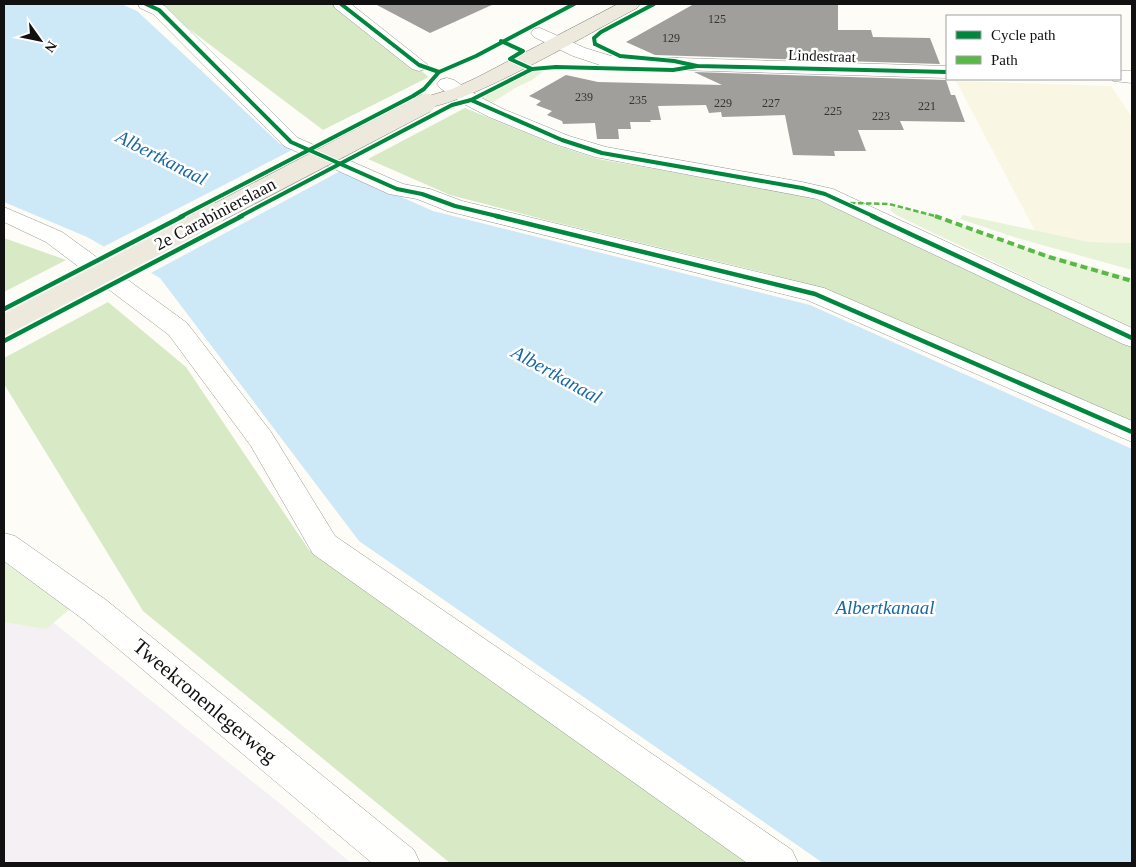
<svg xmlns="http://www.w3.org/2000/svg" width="1136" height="867" font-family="'Times New Roman',serif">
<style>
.industrial{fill:#f5f0f3}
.farmland{fill:#f9f7e4}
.green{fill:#e7f3d7}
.forest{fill:#d8eac5}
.water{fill:#cde8f7}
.pier{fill:#fdfcf7}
.building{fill:#a19f9c}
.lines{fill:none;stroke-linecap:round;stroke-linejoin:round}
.minor-casing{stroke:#979795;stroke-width:1}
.major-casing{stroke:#858482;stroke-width:1}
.minor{fill:#fffffe;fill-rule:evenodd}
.major{fill:#ede9dc;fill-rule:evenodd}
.major-bridge-far1-casing{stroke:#858482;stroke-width:20;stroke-linecap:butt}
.major-bridge-casing{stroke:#858482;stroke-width:27;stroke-linecap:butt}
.major-bridge-far1{stroke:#ede9dc;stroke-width:19}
.major-bridge{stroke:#ede9dc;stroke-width:26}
.quiet-far1{stroke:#58b947;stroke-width:2.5;stroke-dasharray:5.5 2.5;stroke-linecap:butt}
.quiet{stroke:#58b947;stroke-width:4;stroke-dasharray:7 4;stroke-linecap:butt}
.cycleway-far1-casing{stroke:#fff;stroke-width:6}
.cycleway-casing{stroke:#fff;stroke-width:8}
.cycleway-far1{stroke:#00873e;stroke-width:4}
.cycleway{stroke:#00873e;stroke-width:4.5}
.labels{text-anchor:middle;stroke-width:5;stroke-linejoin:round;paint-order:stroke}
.far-number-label{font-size:12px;fill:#353434}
.far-street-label{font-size:15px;fill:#111;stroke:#fff}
.street-label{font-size:18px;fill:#111;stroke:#fff}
.water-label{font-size:19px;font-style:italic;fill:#1768a6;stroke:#fff}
.near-street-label{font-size:21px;fill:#111;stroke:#fff}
</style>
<rect width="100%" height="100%" fill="#fdfcf7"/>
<polygon class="industrial" points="4,583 283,806 351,863 4,863"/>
<polygon class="farmland" points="956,81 1111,86 1132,117 1132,243 1089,242 1035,231"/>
<g class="green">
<polygon points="546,69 532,80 515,88 490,104 482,98 526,74"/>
<polygon points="892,207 931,215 1015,245 1132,278 1132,328 896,215 890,210"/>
<polygon points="963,215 1089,242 1132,243 1132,270 1017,238 960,219"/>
<polygon points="4,562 70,609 46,629 4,622"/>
</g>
<g class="forest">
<polygon points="156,4 336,4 429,77 323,130"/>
<polygon points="465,108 558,146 598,159 808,196 933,249 1132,343 1132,425 825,291 762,272 554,222 450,195 368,159"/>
<polygon points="4,238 66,260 4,292"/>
<polygon points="108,302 186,367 309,550 759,863 450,863 143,611 4,384 4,358"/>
</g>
<polygon class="water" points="4,4 121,4 137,11 279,143 433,211 810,305 1132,449 1132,863 823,863 359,541 160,278 87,237 4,202"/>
<polygon class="pier" points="296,148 344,169 149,274 101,248"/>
<g class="building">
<polygon points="375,4 494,4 430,33"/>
<polygon points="694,4 838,4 838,30 871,30 873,37 930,38 940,64 655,55 626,42"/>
<polygon points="694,72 946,80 951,95 955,95 965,122 900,121 904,130 858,130 866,151 834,151 835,156 793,155 785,115 722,117 721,112 709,113 706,105 658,106 661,120 650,120 651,122 630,122 631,129 618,129 619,139 597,139 595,123 563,124 562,121 547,115 552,111 536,105 541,101 529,96 566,75 598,82 722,85"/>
</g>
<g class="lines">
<g class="minor-casing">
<g id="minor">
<polygon points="138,4 160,4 165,6 298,138 403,184 430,189 462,201 824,288 1132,421 1132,442 807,300 447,211 417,199 389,194 284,146 153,14 140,8"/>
<polygon points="333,4 351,4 428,65 426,69 419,71 412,69 335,8"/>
<polygon points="540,28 585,48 611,56 947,66 947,78 609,68 573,56 534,37 531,33 534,29"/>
<polygon points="1120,71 1132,71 1132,83 1113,81 1112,79 1120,79"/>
<polygon points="447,78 454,80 478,96 503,109 569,136 606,147 802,182 833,189 1132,328 1132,347 1123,344 817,199 595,157 555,144 489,117 464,104 440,88 437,84 440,80"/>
<polygon points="4,207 62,232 187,323 271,432 335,536 792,850 798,863 747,863 313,554 251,446 169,335 46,242 4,222"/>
<polygon points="4,533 15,536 106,600 414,850 420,863 372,863 84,620 4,561"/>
</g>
</g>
<g class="major-casing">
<path id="major" d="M618,4H640L637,8C600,27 451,115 419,107L416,103L419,99L452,89L476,78Z"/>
</g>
<use href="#minor" class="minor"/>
<use href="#major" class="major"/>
<g class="major-bridge-far1-casing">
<polyline id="major-bridge-far1" points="209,217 426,103"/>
</g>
<g class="major-bridge-casing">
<polyline id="major-bridge" points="4,325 211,216"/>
</g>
<use href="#major-bridge-far1" class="major-bridge-far1"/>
<use href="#major-bridge" class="major-bridge"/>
<polyline class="quiet-far1" points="850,203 889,204 939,217"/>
<polyline class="quiet" points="935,216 1049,257 1132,281"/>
<g class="cycleway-far1-casing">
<g id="cycleway-far1">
<polyline points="146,4 159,10 291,142 397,189 422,194 455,206 501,217"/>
<polyline points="341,4 419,65 439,72 476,56 574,4"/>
<polyline points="501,41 523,51 510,59 532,69"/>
<polyline points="595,44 620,56 674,61 697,66 947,72"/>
<polyline points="595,44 594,38 601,32 654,4"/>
<polyline points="471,100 562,140 602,153 802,188 825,194 875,217"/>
<polyline points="180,217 413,96 424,89 439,72"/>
<polyline points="239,217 452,105 471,100 532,69 556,67 673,70 697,66"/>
</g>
</g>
<g class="cycleway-casing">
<g id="cycleway">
<polyline points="496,216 815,294 1132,432"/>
<polyline points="872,216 1132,338"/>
<polyline points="4,309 183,216"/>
<polyline points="4,341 242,216"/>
</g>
</g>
<use href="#cycleway-far1" class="cycleway-far1"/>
<use href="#cycleway" class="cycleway"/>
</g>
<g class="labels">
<g class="far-number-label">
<text x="717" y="23">125</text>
<text x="671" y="42">129</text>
<text x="584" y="101">239</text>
<text x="638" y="104">235</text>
<text x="723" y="107">229</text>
<text x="771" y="107">227</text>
<text x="927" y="110">221</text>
<text x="833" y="115">225</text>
<text x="881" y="120">223</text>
</g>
<g class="far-street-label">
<text transform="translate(822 56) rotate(2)" y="5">Lindestraat</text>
</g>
<g class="street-label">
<text transform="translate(215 214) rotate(-28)" y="6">2e Carabinierslaan</text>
</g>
<g class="water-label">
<text transform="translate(162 157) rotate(27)" y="7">Albertkanaal</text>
<text transform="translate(557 374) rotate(29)" y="7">Albertkanaal</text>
<text x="885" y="614">Albertkanaal</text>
</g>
<g class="near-street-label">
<text transform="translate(205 701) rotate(40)" y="7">Tweekronenlegerweg</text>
</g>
</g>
<rect width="1136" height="867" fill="none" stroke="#111111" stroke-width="10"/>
<rect x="946" y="15" width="175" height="65" fill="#ffffff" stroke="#a0a0a0"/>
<rect x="956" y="31" width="25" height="8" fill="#00873e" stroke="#a0a0a0"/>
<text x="991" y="40" font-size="15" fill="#111111">Cycle path</text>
<rect x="956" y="56" width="25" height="8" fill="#58b947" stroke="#a0a0a0"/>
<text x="991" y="65" font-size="15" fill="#111111">Path</text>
<g transform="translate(40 40) rotate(123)" stroke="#ffffff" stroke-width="4" paint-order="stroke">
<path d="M0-4L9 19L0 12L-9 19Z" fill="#111111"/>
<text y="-8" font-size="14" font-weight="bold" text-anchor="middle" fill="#111111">N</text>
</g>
</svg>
